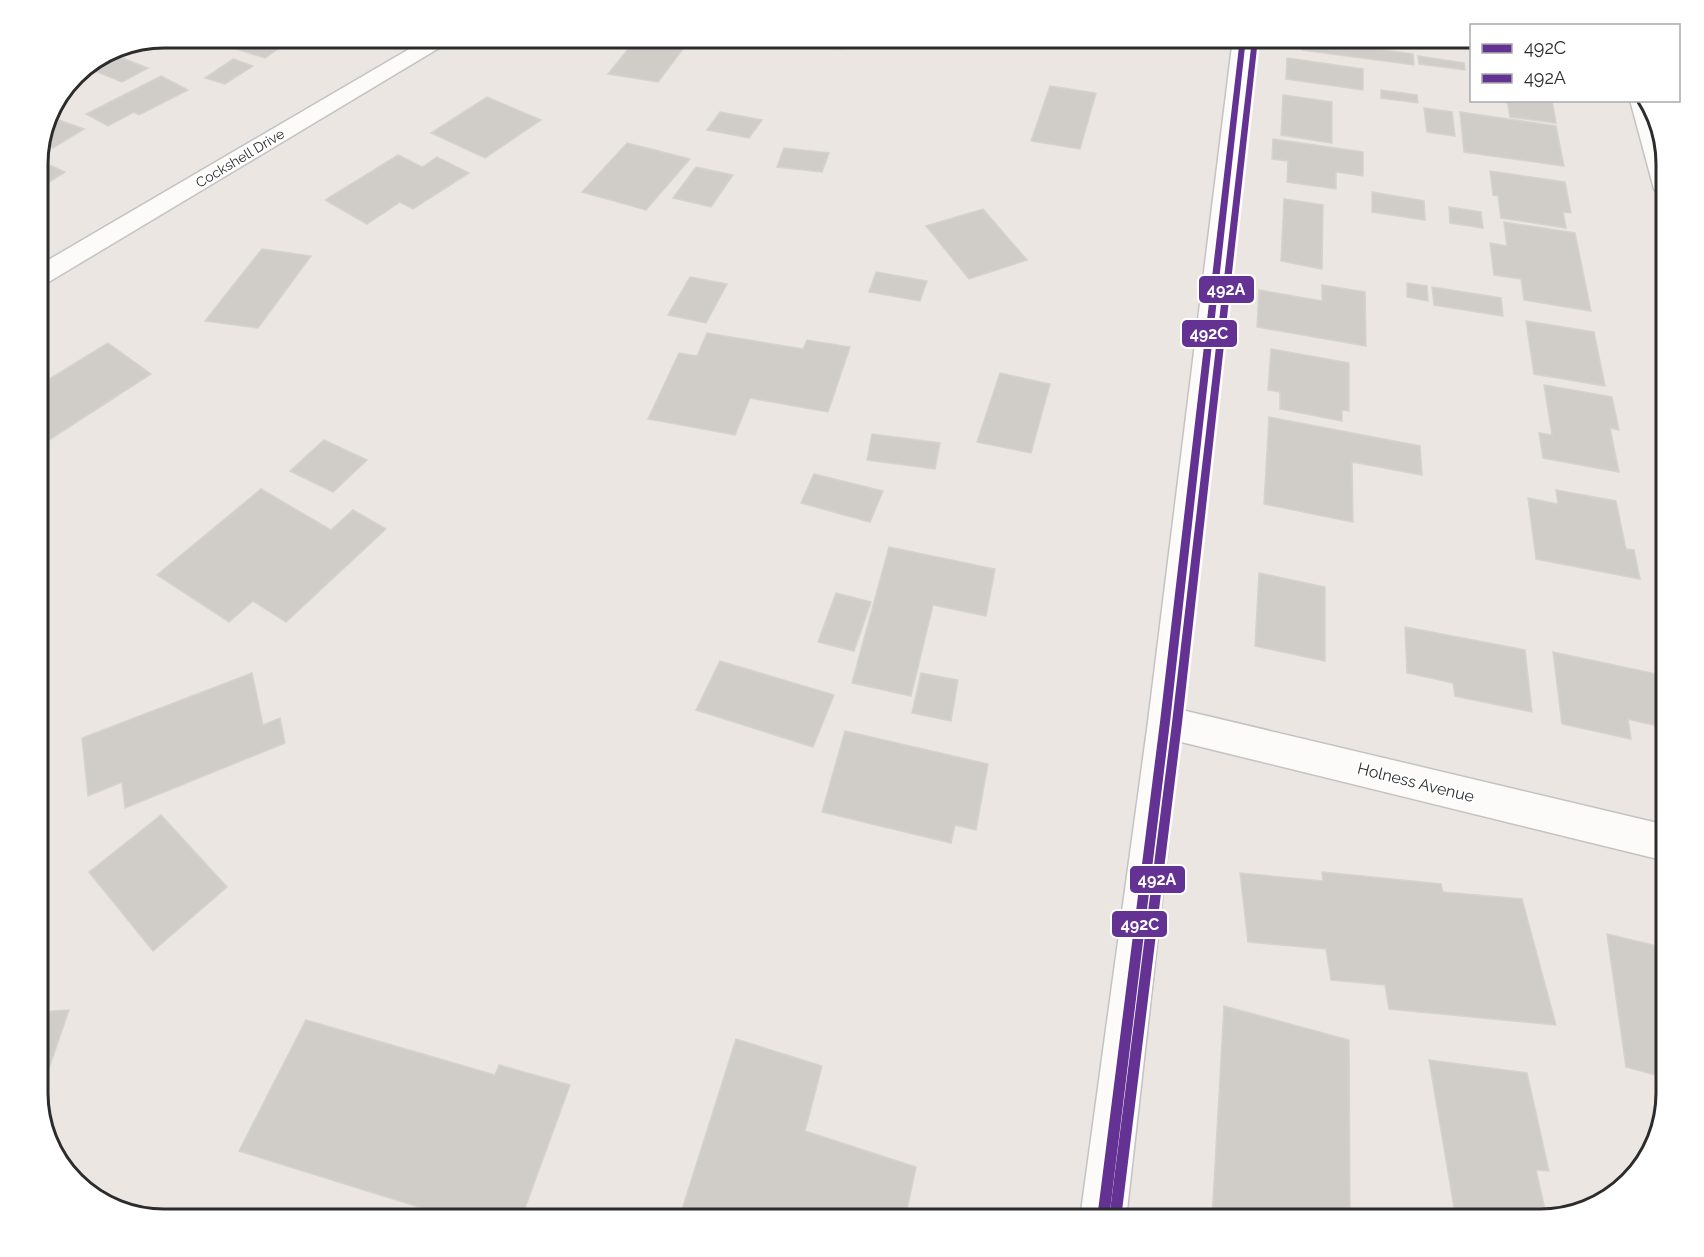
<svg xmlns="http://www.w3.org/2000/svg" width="1704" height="1257" font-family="Raleway,sans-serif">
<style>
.building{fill:#d0ccc8;stroke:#d6d2cd;stroke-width:1.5}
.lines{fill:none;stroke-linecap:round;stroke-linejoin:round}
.street-casing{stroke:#c4c2c3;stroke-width:3}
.secondary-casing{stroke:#c4c2c3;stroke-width:3}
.street{fill:#fcfbfa;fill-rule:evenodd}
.secondary{fill:#fcfbfa;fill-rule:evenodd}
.bus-1-casing{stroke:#fff;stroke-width:5}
.bus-2-casing{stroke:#fff;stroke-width:5}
.bus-1{fill:#633293;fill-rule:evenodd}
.bus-2{fill:#633293;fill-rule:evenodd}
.labels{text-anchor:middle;stroke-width:4.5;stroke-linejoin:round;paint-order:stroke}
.far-street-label{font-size:14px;fill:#2c2c2c;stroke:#fff}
.street-label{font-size:16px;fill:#2c2c2c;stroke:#fff}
.rim{fill:none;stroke:#2c2c2c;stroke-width:3}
.line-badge{stroke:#fff;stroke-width:2}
.badge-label{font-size:16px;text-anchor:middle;font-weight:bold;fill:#fff}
</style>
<rect width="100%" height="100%" fill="#ebe6e1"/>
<g class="building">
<polygon points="208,38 281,38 291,40 265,58 205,39"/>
<polygon points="637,38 670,38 689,41 658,82 608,74"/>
<polygon points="777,38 850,38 843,49"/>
<polygon points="1303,39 1413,54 1414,65 1302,50"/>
<polygon points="1418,56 1464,63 1465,70 1419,64"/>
<polygon points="120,57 148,68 122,82 95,71"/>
<polygon points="1287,58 1363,69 1363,90 1286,79"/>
<polygon points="233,59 253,66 225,84 205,78"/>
<polygon points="161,76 188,90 139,115 134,112 108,126 86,114"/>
<polygon points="1050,86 1096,93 1080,149 1031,141"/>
<polygon points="1381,90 1417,95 1418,103 1381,98"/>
<polygon points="1283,95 1332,102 1332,143 1281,135"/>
<polygon points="487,97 541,120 485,158 431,133"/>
<polygon points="1507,100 1552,100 1556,123 1510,117"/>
<polygon points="1424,108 1452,112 1455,136 1427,132"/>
<polygon points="720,112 762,120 749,138 707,130"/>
<polygon points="1460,112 1556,126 1564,166 1464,152"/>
<polygon points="48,116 84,129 53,148 41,143"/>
<polygon points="1273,139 1363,152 1363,176 1336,172 1336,189 1287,182 1288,161 1272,159"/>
<polygon points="627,143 690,159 646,210 582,192"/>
<polygon points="784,148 829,153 822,172 777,167"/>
<polygon points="398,155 422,167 437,157 469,173 413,209 400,202 367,224 325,200"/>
<polygon points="41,161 65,172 38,189 38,163"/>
<polygon points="696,167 733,175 711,207 673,198"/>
<polygon points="1490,171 1565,182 1571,213 1563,212 1566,228 1501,218 1498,196 1493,195"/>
<polygon points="1372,192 1424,201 1425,220 1372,212"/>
<polygon points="1284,199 1323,205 1322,269 1281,261"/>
<polygon points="1449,207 1481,212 1483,228 1450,223"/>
<polygon points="983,209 1027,260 969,279 926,226"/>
<polygon points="1504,222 1575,233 1591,311 1524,300 1521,279 1494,275 1490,243 1507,246"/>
<polygon points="262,249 311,256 258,328 205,321"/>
<polygon points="876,272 927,281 920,301 869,292"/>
<polygon points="690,277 727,284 706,323 668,315"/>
<polygon points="1407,283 1427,286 1428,301 1407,297"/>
<polygon points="1322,285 1365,292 1366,346 1257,327 1259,290 1322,301"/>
<polygon points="1432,287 1501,298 1503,316 1434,305"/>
<polygon points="1526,321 1594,332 1605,386 1534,374"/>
<polygon points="707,333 803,349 807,340 850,347 828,412 750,398 735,435 648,419 679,353 697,356"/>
<polygon points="108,343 151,374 38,447 38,386"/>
<polygon points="1271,349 1349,363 1349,411 1342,410 1342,421 1280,409 1280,392 1268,390"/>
<polygon points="1000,373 1050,384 1031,453 977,442"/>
<polygon points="1544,385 1612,397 1619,430 1610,428 1619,472 1543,458 1539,433 1552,435"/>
<polygon points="1269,417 1420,446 1422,475 1352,462 1353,522 1264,504"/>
<polygon points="872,434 940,443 935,469 867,460"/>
<polygon points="324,440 367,460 333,492 290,471"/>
<polygon points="814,474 883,491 870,522 801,503"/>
<polygon points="261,489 331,530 353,510 386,529 286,622 253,601 229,622 157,575"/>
<polygon points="1556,490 1616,501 1626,549 1634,550 1640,579 1536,559 1528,498 1558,504"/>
<polygon points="889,547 995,569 986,616 933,605 911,696 852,683"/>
<polygon points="1259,573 1325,587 1325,661 1255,646"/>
<polygon points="836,593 871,602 854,651 818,642"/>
<polygon points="1405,627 1525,650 1532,712 1455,696 1453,683 1407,673"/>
<polygon points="1553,652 1666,676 1666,728 1628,719 1631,739 1562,724"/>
<polygon points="720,661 834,695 813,747 696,710"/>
<polygon points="252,673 263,725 280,718 285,743 125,808 122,782 88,796 82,738"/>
<polygon points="921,673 958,680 951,721 912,713"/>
<polygon points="845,731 988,764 976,830 955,825 951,843 822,812"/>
<polygon points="161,815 227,887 153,951 89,872"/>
<polygon points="1322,872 1441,884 1443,892 1522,899 1556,1025 1389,1009 1385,985 1331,980 1326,949 1248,942 1240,873 1323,881"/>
<polygon points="1607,934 1666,948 1666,1078 1626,1067"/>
<polygon points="1224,1006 1349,1040 1350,1219 1212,1219"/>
<polygon points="69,1010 40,1094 38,1094 38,1012"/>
<polygon points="306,1020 495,1075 499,1065 570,1085 521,1219 482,1219 465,1214 463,1219 457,1219 239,1151"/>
<polygon points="736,1039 822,1066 805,1131 916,1167 905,1219 679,1219"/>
<polygon points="1429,1060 1527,1073 1549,1171 1536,1170 1547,1218 1456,1219"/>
</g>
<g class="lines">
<g class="street-casing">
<g id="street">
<polygon points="428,38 452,38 449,42 47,283 38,285 38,266"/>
<polygon points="1630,100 1647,100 1653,108 1666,164 1666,196 1658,194 1654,189"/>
<polygon points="1165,706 1666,825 1666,861 1165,738 1153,733 1148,722 1153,711"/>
</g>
</g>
<g class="secondary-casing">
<polygon id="secondary" points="1233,38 1253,38 1182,722 1126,1219 1080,1219 1148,722"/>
</g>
<use href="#street" class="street"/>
<use href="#secondary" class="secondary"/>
<g class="bus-1-casing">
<polygon id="bus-1" points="1240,38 1246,38 1170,722 1109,1219 1097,1219 1160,722"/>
</g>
<g class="bus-2-casing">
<polygon id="bus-2" points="1254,38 1258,39 1182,723 1121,1219 1109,1219 1172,723 1252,39"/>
</g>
<use href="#bus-1" class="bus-1"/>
<use href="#bus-2" class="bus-2"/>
</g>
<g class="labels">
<g class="far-street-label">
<text transform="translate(240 158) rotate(-31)" y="5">Cockshell Drive</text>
</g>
<g class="street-label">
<text transform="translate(1416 782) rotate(14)" y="6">Holness Avenue</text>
</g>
</g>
<path d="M0 0H1704V1257H0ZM164 48H1540A116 116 0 0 1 1656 164V1093A116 116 0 0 1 1540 1209H164A116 116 0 0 1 48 1093V164A116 116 0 0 1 164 48Z" fill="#fff" fill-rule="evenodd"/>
<path class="rim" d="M164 48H1540A116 116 0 0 1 1656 164V1093A116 116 0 0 1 1540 1209H164A116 116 0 0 1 48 1093V164A116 116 0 0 1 164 48Z"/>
<g class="line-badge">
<rect x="1198" y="275" width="57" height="29" rx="6" fill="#633293"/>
<rect x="1181" y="319" width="57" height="29" rx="6" fill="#633293"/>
<rect x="1129" y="865" width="57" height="29" rx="6" fill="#633293"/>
<rect x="1111" y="910" width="57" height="28" rx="6" fill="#633293"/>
</g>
<g class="badge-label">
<text x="1226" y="295">492A</text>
<text x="1209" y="339">492C</text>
<text x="1157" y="885">492A</text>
<text x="1140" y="930">492C</text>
</g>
<rect x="1470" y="24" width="210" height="78" fill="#ffffff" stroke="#ababab" stroke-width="1.5"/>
<rect x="1482" y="44" width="30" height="9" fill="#633293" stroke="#ababab" stroke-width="1.5"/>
<text x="1524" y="54" font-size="18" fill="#2c2c2c">492C</text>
<rect x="1482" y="74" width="30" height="9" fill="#633293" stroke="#ababab" stroke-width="1.5"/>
<text x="1524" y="84" font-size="18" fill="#2c2c2c">492A</text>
</svg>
